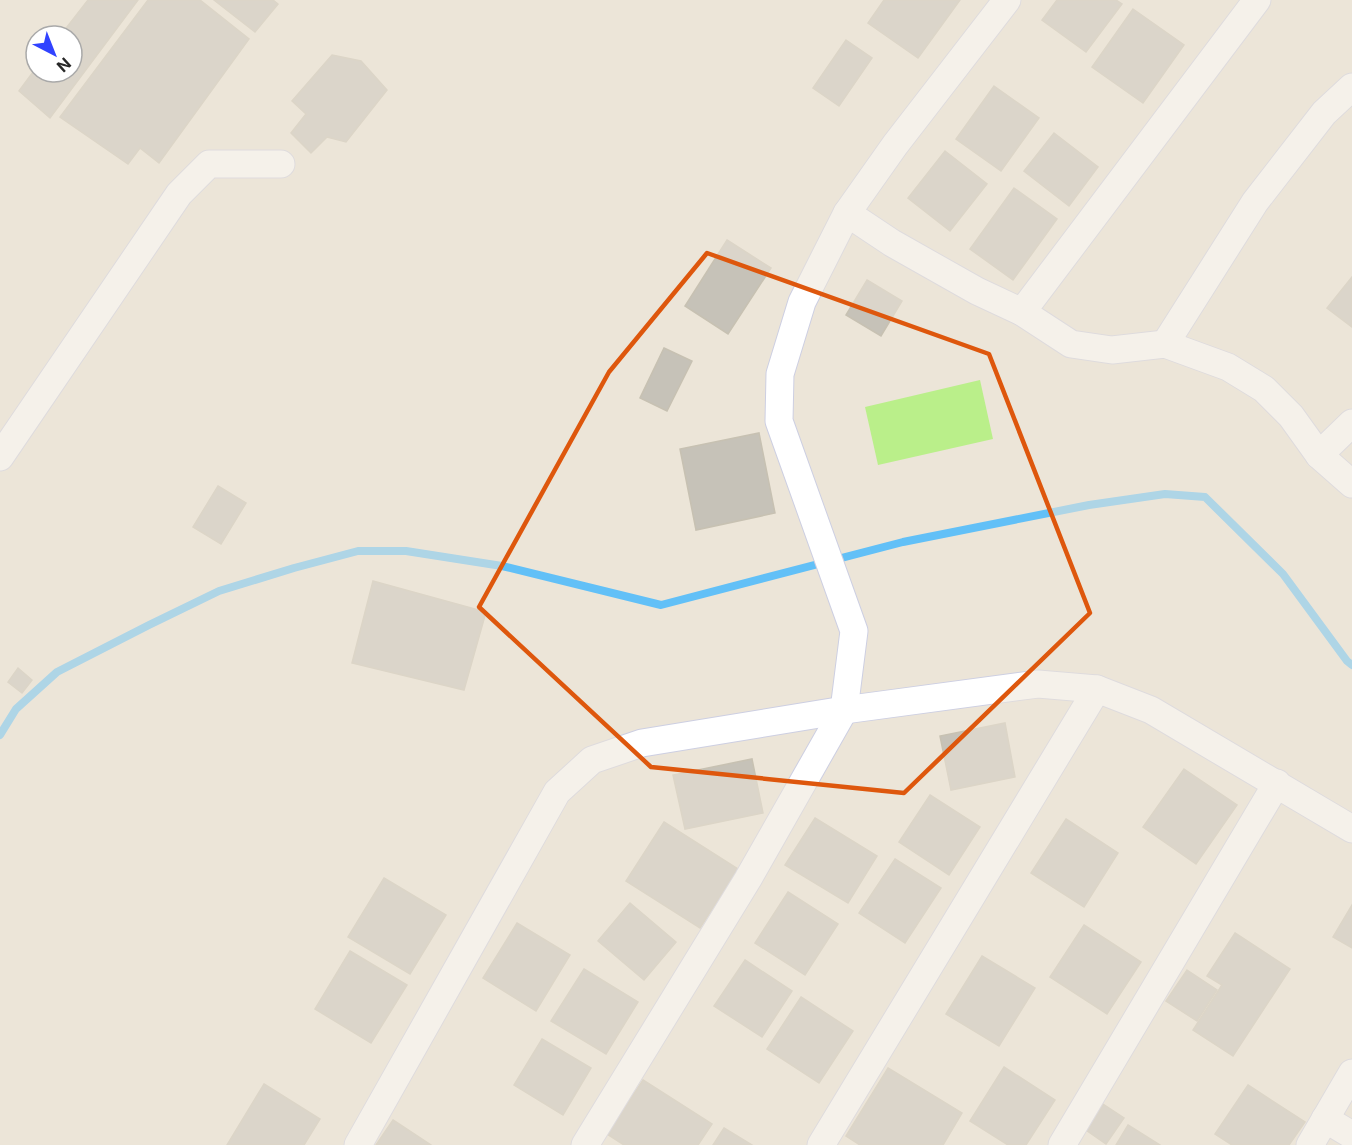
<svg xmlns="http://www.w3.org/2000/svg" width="1352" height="1145" font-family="Inter,sans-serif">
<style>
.pitch{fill:#baef8a}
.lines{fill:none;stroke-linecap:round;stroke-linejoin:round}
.stream{stroke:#62c0f7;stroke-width:8}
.building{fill:#c6c2b8;stroke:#c7c1b2;stroke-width:1.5}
.minor-casing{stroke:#cdcfe2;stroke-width:29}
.minor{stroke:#fff;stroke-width:27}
.marked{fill:none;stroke:#de570d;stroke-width:4.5;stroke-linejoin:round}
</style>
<rect width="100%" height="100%" fill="#ece5d8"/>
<polygon class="pitch" points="980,380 993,439 878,465 865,407"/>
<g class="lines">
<polyline class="stream" points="0,735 16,709 57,672 149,625 219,591 294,568 358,551 406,551 502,566 661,605 903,542 1089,505 1165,494 1205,497 1283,574 1347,661 1352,665"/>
</g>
<g class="building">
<polygon points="88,0 138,0 50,118 19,91 36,68 36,72 72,72 72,36 60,36"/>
<polygon points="148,0 200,0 249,39 159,163 140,148 128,164 60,117"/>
<polygon points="214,0 273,0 278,4 255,32"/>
<polygon points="884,0 960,0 918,58 868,23"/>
<polygon points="1057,0 1116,0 1122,4 1086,52 1042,20"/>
<polygon points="1133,9 1184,45 1143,103 1092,67"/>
<polygon points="846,40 872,58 839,106 813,88"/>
<polygon points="332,55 361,61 387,90 346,142 327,137 311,153 291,133 306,114 292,101"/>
<polygon points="994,86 1039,118 1001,171 956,139"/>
<polygon points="1054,133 1098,167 1069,206 1024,171"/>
<polygon points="945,151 987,184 950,231 908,198"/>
<polygon points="1014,188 1057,219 1013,280 970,249"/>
<polygon points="727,240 771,268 728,334 685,306"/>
<polygon points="1352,277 1352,327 1327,308"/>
<polygon points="867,280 902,301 881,336 846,315"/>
<polygon points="664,348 692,361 667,411 640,398"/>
<polygon points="759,433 775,513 696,530 680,449"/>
<polygon points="218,486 246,503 221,544 193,527"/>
<polygon points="373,581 486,612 464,690 352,663"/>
<polygon points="18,668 32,680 22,693 8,682"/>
<polygon points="1005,723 1015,777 951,790 940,736"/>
<polygon points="752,759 763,813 685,829 673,775"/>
<polygon points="1184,769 1237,805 1196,864 1143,827"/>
<polygon points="930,795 980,827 949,875 899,842"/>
<polygon points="815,818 877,856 848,903 785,865"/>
<polygon points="1066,819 1118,853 1084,907 1031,873"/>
<polygon points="664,822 738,869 700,928 626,881"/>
<polygon points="895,859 941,888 905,943 859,913"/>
<polygon points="384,878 446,915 410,974 348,937"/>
<polygon points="788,892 838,924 805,975 755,943"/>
<polygon points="630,903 676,942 644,980 598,941"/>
<polygon points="1352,905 1352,948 1333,937"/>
<polygon points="517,923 570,955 536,1011 483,978"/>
<polygon points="1084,925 1141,962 1107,1014 1050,977"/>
<polygon points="1235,933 1290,969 1233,1056 1193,1030 1222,985 1207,976"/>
<polygon points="350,951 407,985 371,1043 315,1009"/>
<polygon points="982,956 1035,988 999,1046 946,1014"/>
<polygon points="745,960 792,991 762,1037 714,1006"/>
<polygon points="584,969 638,1002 606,1054 551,1021"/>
<polygon points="1187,970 1217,990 1197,1021 1166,1001"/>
<polygon points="801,997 853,1031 819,1083 767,1049"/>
<polygon points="542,1039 591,1068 563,1115 514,1085"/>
<polygon points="1004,1067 1055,1100 1026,1145 1008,1145 970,1121"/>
<polygon points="888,1068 962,1113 943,1145 860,1145 846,1136"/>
<polygon points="643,1080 712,1124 698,1145 624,1145 607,1134"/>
<polygon points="264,1084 320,1119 304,1145 227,1145"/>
<polygon points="1248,1085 1305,1122 1289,1145 1232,1145 1215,1134"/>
<polygon points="1103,1104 1124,1118 1106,1144 1086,1130"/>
<polygon points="393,1120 431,1145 376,1145"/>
<polygon points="1128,1125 1160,1145 1116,1145"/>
<polygon points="724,1128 752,1145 713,1145"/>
</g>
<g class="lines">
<g class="minor-casing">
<g id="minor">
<polyline points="847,213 892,243 977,291 1022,312 1071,344 1112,350 1165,344 1228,367 1264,389 1291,416 1319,455 1352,484"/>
<polyline points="1022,312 1257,0"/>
<polyline points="1165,344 1255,202 1324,113 1352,87"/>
<polyline points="1319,455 1352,423"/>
<polyline points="0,457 179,194 209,164 281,164"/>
<polyline points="1325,1119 1352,1135"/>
<polyline points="358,1145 557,792 592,760 642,743 844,710 1038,684 1097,689 1151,710 1352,829"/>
<polyline points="585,1145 748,879 844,710 854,631 779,421 780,374 802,302 847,213 895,145 1007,0"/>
<polyline points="821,1145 1097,689"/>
<polyline points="1062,1145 1277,783"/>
<polyline points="1310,1145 1352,1073"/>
</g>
</g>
<use href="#minor" class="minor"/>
</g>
<path d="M0 0H1352V1145H0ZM707,253L989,354L1090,613L904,793L651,767L479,607L609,372Z" fill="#ece5d8" fill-opacity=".55" fill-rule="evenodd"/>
<path class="marked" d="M707,253L989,354L1090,613L904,793L651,767L479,607L609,372Z"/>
<g transform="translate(54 54) rotate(138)"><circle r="28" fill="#ffffff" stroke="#a9a9a9" stroke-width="1.5"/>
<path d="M0-4.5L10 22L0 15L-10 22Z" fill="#3143ff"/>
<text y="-9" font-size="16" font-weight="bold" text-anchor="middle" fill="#282828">N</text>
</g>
</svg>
